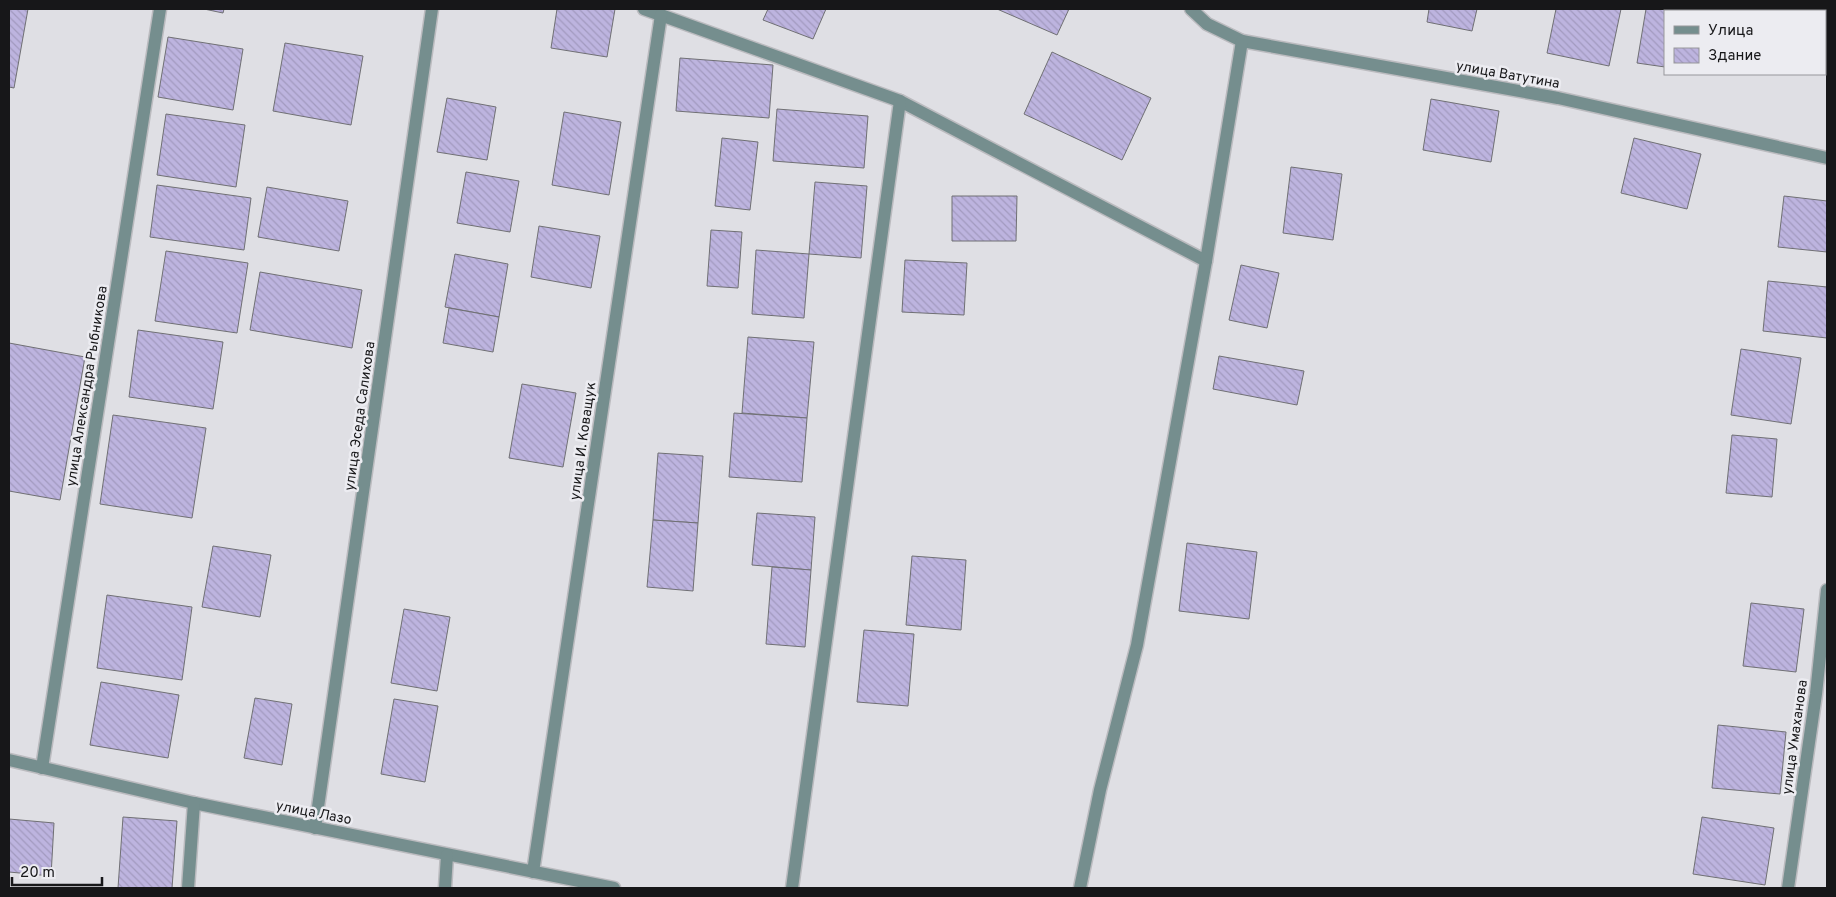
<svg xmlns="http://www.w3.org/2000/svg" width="1836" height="897" font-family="Overpass,sans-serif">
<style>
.building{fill:url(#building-back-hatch);stroke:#707074}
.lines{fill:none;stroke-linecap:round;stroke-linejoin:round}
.minor-casing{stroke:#bbbbbf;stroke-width:15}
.minor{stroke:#758e8e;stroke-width:12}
.labels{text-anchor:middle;stroke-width:5;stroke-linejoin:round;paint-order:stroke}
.street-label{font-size:14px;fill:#171719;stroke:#ececf1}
</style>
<defs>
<pattern id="building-back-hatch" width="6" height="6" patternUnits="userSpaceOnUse" patternTransform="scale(1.25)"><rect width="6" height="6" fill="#bdb4df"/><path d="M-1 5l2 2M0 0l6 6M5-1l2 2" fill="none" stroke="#a29abf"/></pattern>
</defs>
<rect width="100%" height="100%" fill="#dfdfe4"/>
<g class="building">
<polygon points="9,9 28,9 14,88 9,87"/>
<polygon points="204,9 224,9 223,13"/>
<polygon points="557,9 615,9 607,57 551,48"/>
<polygon points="768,9 826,9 813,39 763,20"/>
<polygon points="997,9 1069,9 1057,35"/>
<polygon points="1429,9 1477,9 1472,31 1427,22"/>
<polygon points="1556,9 1621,9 1609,66 1547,53"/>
<polygon points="1646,9 1687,9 1687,11 1665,11 1665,67 1637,63"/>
<polygon points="168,37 243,49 233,110 158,97"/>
<polygon points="285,43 363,56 351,125 273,111"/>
<polygon points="1052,52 1151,98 1122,160 1024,114"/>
<polygon points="680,58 773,65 769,118 676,111"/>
<polygon points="447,98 496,107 487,160 437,152"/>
<polygon points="1431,99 1499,111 1491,162 1423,150"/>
<polygon points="777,109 868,116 864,168 773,161"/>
<polygon points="564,112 621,122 609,195 552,185"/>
<polygon points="166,114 245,125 236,187 157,175"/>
<polygon points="722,138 758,142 750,210 715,206"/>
<polygon points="1634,138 1701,154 1687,209 1621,193"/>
<polygon points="1291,167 1342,174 1333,240 1283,233"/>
<polygon points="466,172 519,181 510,232 457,223"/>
<polygon points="815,182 867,186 861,258 809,254"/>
<polygon points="157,185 251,198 244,250 150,237"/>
<polygon points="267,187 348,201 339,251 258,237"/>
<polygon points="952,196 1017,196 1016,241 952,241"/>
<polygon points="1784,196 1827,201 1827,252 1778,247"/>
<polygon points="539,226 600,236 591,288 531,277"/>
<polygon points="711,230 742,232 738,288 707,286"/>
<polygon points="756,250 809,254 804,318 752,314"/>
<polygon points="166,251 248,263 237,333 155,321"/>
<polygon points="455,254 508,264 499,317 445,307"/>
<polygon points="905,260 967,263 964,315 902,312"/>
<polygon points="1241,265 1279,273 1267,328 1229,320"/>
<polygon points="260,272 362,290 352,348 250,330"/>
<polygon points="1768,281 1827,287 1827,338 1763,331"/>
<polygon points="449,308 499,317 493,352 443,343"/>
<polygon points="138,330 223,342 213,409 129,397"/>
<polygon points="748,337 814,342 807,418 742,413"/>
<polygon points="9,343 85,357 60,500 9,491"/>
<polygon points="1741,349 1801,358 1791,424 1731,415"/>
<polygon points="1219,356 1304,371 1297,405 1213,389"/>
<polygon points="522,384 576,393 563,467 509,458"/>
<polygon points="734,413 807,418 802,482 729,477"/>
<polygon points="113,415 206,428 192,518 100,504"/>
<polygon points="1732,435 1777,439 1772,497 1726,493"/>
<polygon points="658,453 703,456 698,523 653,520"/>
<polygon points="757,513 815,517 811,570 752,565"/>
<polygon points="653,520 698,523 693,591 647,587"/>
<polygon points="1187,543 1257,552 1249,619 1179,611"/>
<polygon points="213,546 271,555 260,617 202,607"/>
<polygon points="912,556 966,560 961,630 906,625"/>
<polygon points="772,567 811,570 805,647 766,644"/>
<polygon points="107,595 192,607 182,680 97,668"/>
<polygon points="1751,603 1804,609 1796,672 1743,666"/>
<polygon points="404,609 450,617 437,691 391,683"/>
<polygon points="864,630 914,634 908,706 857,702"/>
<polygon points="101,682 179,695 168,758 90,745"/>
<polygon points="255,698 292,704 282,765 244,758"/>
<polygon points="394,699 438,706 425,782 381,774"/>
<polygon points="1718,725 1786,732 1780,794 1712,788"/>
<polygon points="123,817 177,821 172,888 118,888"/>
<polygon points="1702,817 1774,828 1765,885 1693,874"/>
<polygon points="9,819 54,823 51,876 9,872"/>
</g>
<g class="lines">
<g class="minor-casing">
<g id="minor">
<polyline points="644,9 900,101 1206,261"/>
<polyline points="1191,9 1207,24 1242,41 1558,98 1827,158"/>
<polyline points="9,760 194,803 614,888"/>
<polyline points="42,768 160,9"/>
<polyline points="315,828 432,9"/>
<polyline points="533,872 661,15"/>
<polyline points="188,888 194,803"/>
<polyline points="445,888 447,855"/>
<polyline points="792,888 900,101"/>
<polyline points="1080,888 1100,790 1137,645 1206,261 1242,41"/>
<polyline points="1788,888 1816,694 1827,590"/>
</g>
</g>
<use href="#minor" class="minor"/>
</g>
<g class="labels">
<g class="street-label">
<text transform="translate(1508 74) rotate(10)" y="5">улица Ватутина</text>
<text transform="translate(86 386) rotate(-81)" y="5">улица Александра Рыбникова</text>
<text transform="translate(359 416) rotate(-82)" y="5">улица Эседа Салихова</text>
<text transform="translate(582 441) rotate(-82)" y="5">улица И. Коващук</text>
<text transform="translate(1794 737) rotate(-82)" y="5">улица Умаханова</text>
<text transform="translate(314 812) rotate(11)" y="5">улица Лазо</text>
</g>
</g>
<rect width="1836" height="897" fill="none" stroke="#171719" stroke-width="20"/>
<rect x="1664" y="10" width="162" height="65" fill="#ececf1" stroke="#97979b"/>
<rect x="1674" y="26" width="25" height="8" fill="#758e8e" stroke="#97979b"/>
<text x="1708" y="35" font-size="15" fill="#171719">Улица</text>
<rect x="1674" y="48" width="25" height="15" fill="url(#building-back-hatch)" stroke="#97979b"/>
<text x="1708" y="60" font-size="15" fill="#171719">Здание</text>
<path d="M12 877v8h90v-8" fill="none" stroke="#171719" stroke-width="2.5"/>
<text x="20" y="877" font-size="15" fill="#171719" stroke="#ececf1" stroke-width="4" paint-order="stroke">20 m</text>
</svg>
